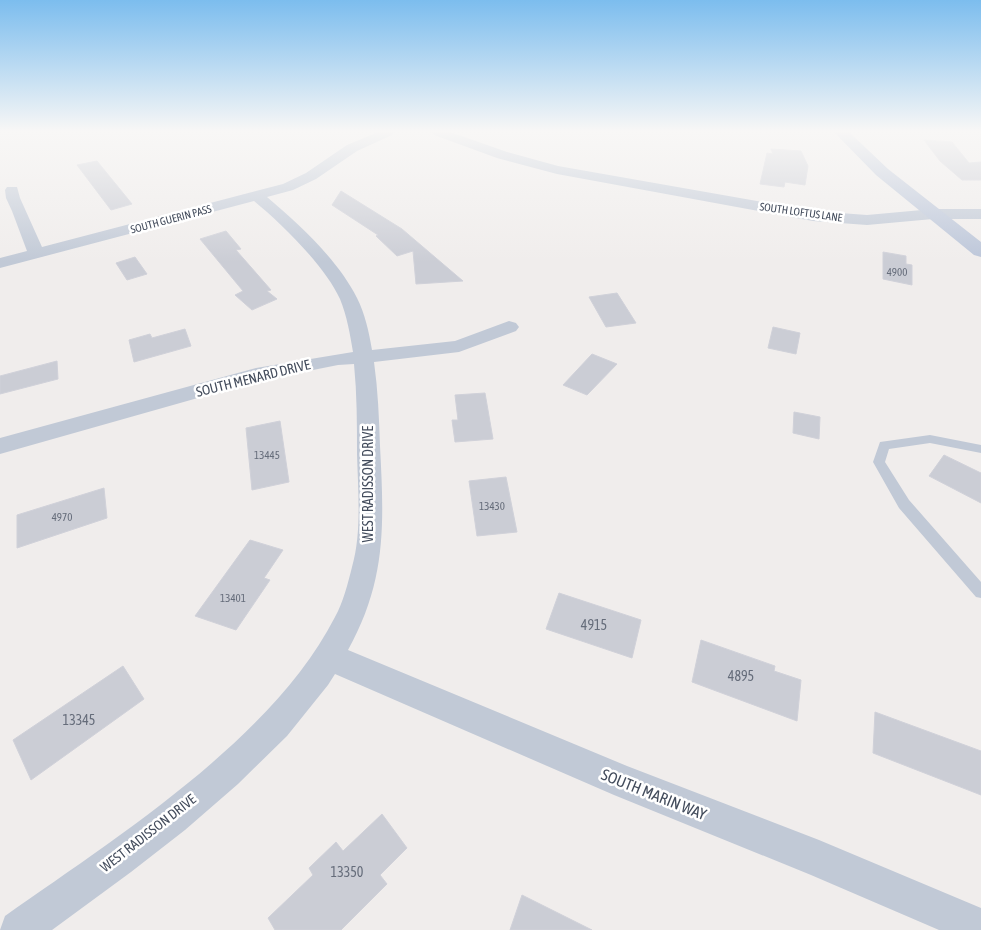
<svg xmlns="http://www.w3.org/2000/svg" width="981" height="930" font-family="'Asap Condensed',sans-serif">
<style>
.building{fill:#cbcdd5;stroke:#d0d1d9}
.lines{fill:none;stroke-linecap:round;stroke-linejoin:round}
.service{fill:#c1c9d6;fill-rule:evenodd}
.minor{fill:#c1c9d6;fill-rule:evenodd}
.secondary{fill:#bcc6d9;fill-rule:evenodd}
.labels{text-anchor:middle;stroke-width:5;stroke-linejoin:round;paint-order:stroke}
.far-street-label{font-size:11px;fill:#434c5c;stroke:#fff}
.number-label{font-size:11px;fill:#656c7a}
.street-label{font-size:14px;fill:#434c5c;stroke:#fff}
.near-number-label{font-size:14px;fill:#656c7a}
.near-street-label{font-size:16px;fill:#434c5c;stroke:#fff}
</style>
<rect width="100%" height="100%" fill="#f0edec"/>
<g class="building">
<polygon points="924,140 952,142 969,163 981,162 981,180 962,180 940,161"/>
<polygon points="771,149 801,151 808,166 805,185 785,182 784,187 760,184 767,153 773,154"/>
<polygon points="97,161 132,204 111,210 77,165"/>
<polygon points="341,191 402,229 463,281 416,284 413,251 397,256 376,236 378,235 332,205"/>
<polygon points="226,231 241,249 236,250 271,290 267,291 277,299 252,310 235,295 243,291 200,239"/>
<polygon points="883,252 906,256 906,264 912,265 912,285 883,279"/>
<polygon points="135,257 147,274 127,280 116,263"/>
<polygon points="617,293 636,323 606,327 589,297"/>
<polygon points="773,327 800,333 796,354 768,348"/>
<polygon points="185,329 191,346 134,362 129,340 150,334 152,338"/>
<polygon points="592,354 617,364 587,395 563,385"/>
<polygon points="57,361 58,379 0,394 0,376"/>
<polygon points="485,393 493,439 455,442 452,420 458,420 455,395"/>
<polygon points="794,412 820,417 819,439 793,433"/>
<polygon points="280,421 289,482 252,490 246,428"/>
<polygon points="944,455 981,473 981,503 929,476"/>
<polygon points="506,477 517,532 477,536 469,481"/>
<polygon points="104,488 107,518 17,548 17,515"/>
<polygon points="250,540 283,550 264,578 270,580 236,630 195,616"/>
<polygon points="559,593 641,620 632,658 546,629"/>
<polygon points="701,640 775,666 774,671 801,680 797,721 692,682"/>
<polygon points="123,666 144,699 31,780 13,740"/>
<polygon points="875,712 981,751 981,795 873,753"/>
<polygon points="382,814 407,848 380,875 387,884 341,930 275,930 268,918 313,875 309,868 336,842 343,851"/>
<polygon points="522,895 592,930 510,930"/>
</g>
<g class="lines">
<polygon class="service" points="930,435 981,445 981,453 930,443 889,449 885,462 909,500 981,582 981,598 976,597 899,508 873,462 880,442"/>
<g class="minor">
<path d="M378,132H394L392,135L357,151L316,179L293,190L267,197C299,224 338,260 357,298C365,314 369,332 372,350L455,341L509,321L516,323L519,327L516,331L459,352L374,362C378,390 379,418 380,446C384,523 387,580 348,650L627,766L819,840L981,908V930H939L811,875L614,795L335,674L328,685L287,736L238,784L185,830L131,872L52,930H0L5,916C115,838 272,740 335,617C343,603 348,583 352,567C362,532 358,491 357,454C357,424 357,394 354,364L338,365L258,381L0,454V438L256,368L353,352C350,334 347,316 340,299C325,266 282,224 254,201L0,268V258L27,251L12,211L6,198L5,190L7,187H17L20,198L42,247L283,184L306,173L347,145Z"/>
<polygon points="432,132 450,132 507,152 558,166 813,211 867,215 933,209 981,209 981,219 933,219 867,225 813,221 557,174 497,158 434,135"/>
</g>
<polygon class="secondary" points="834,132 849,132 888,169 981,242 981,257 974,255 876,175"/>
</g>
<linearGradient id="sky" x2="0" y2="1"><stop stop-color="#7cbdee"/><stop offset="0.5" stop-color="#f8f7f6"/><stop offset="1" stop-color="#f8f7f6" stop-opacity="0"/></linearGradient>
<rect width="981" height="262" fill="url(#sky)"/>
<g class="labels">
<g class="far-street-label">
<text transform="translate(801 212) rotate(8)" y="4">SOUTH LOFTUS LANE</text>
<text transform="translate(171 219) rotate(-15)" y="4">SOUTH GUERIN PASS</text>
</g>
<g class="number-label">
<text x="897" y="276">4900</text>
<text x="267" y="459">13445</text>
<text x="492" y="510">13430</text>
<text x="62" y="521">4970</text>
<text x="233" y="602">13401</text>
</g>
<g class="street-label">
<text transform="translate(253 378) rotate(-14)" y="5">SOUTH MENARD DRIVE</text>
<text transform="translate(368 484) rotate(-90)" y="5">WEST RADISSON DRIVE</text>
<text transform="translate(148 833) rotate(-38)" y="5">WEST RADISSON DRIVE</text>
</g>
<g class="near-number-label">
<text x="594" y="630">4915</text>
<text x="741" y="681">4895</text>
<text x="79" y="725">13345</text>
<text x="347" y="877">13350</text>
</g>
<g class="near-street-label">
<text transform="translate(654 794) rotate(22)" y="6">SOUTH MARIN WAY</text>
</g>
</g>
</svg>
